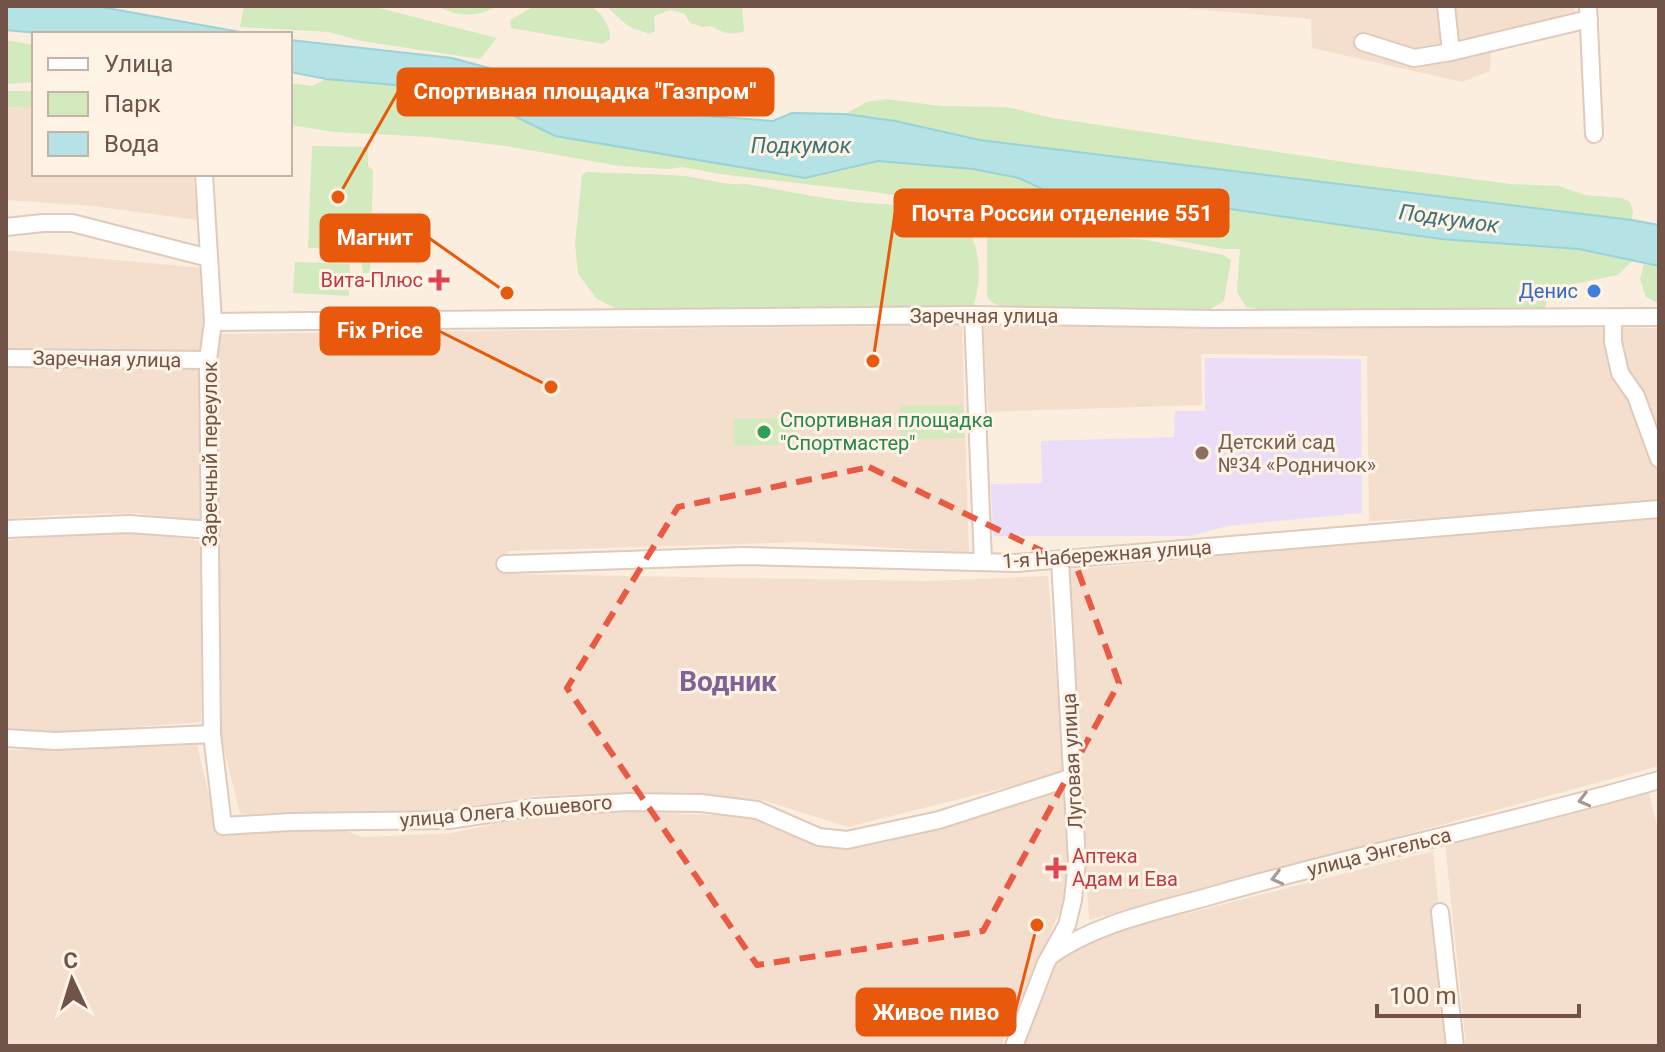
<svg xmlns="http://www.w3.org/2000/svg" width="1665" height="1052" font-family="Roboto,sans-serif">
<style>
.residential{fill:#f4dfce}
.education{fill:#ebdcf8}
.green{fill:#d3e9be}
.water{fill:#b4e2e5;stroke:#9ad3d7;stroke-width:2}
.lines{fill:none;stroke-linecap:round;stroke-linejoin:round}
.minor-casing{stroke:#e0cabb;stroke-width:20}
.minor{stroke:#fff;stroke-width:16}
.oneway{stroke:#aa9891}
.marked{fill:none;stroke:#e85a43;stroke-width:6;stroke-dasharray:16 10;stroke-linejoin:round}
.health-dot{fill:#e0444e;stroke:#fff3e5;stroke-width:3}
.shop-dot{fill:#3f7fe0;stroke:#fff3e5;stroke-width:3}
.leisure-dot{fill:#2e9e5b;stroke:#fff3e5;stroke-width:3}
.education-dot{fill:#8d6e63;stroke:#fff3e5;stroke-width:3}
.labels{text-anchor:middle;stroke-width:6;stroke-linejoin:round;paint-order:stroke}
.health-label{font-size:20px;fill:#be3a42;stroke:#fff3e5;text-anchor:end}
.shop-label{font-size:20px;fill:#366cbe;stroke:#fff3e5;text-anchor:end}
.street-label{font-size:20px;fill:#725347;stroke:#fff3e5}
.leisure-label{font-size:20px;fill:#27864d;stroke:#fff3e5;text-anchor:start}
.education-label{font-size:20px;fill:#785e54;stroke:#fff3e5;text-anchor:start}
.water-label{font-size:22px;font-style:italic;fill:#3b7378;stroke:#fff3e5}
.district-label{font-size:28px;font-weight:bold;fill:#806296;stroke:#fff3e5}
.leader{fill:none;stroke:#e8590c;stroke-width:3}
.callout-dot{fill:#e8590c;stroke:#fff3e5;stroke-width:3}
.callout{fill:#e8590c;stroke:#e8590c;stroke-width:3}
.callout-label{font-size:22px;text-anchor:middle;font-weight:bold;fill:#fff}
</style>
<rect width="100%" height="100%" fill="#fceedf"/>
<g class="residential">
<polygon points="1190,6 1575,6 1575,27 1491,48 1490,71 1462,82 1312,48 1311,19 1190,9"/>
<polygon points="6,107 34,108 34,174 193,174 197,220 92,206 6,200"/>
<polygon points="6,250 204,268 205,322 201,353 6,350"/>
<polygon points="983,323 1659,328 1659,508 1369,521 1367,356 1201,354 1202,405 988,412"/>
<polygon points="962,325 969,553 806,542 508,551 508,574 928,581 1048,576 1064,773 848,827 762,800 632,793 534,796 449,811 240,814 221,738 217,380 219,334"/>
<polygon points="6,365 199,367 203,521 134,513 56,515 6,519"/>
<polygon points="1659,515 1659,766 1089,920 1068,570"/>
<polygon points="125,530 202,541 201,722 58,733 6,730 6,540"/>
<polygon points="197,745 218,832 338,828 363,837 451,833 538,815 629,811 749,817 812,843 850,848 1068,783 1071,859 1066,897 1001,1046 6,1046 6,750"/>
<polygon points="1649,793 1659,833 1659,1046 1466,1046 1445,844"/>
<polygon points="1433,851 1453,1046 1022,1046 1049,969 1057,957 1106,934"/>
</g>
<polygon class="education" points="1205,358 1361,359 1362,513 1227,526 1191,536 993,536 991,484 1042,483 1041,441 1174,437 1175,411 1205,411"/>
<g class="green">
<polygon points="244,6 375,7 497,38 480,59 361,41 329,32 240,27"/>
<path d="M437,6H497C477,18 457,17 437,6Z"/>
<path d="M535,6L593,8C602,14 611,27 610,39L603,44L511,28L510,20Z"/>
<path d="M606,6H742L744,31C733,36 722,33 711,26L703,27L690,23L685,14L671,10L654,16L655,31L649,34L628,26Z"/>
<polygon points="6,40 34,45 34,82 6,84"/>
<polygon points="326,79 395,85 480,99 555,136 804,178 878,161 974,169 1018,178 1080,207 1146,210 1209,206 1441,239 1579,249 1632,261 1618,275 1549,289 1544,315 1303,315 1246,307 1237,292 1240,249 1224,249 1147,235 999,219 996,209 999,200 996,196 987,196 978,209 874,192 720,174 683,167 668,169 619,166 506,146 430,137 334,132 290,125 290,83 312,86"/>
<polygon points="6,91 34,91 34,108 6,107"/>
<polygon points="886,99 941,106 1006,107 1053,118 1358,164 1511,184 1559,186 1585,195 1622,198 1630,202 1633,211 1632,220 980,140 895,121 845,114 867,102"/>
<polygon points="312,146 368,147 368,166 373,170 370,273 363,273 359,249 308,248"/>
<path d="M587,172C619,174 652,173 683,176C705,178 726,186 746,184C782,190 819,198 855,202C881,205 930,204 952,215C983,229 983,284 972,309L625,313L597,299L578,274L575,243L582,175Z"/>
<polygon points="994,223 1075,234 1147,240 1223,255 1231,260 1224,301 1209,310 1010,309 993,303 987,297 987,240 989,225"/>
<polygon points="295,262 350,264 349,296 293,293"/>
<polygon points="1644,264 1659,266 1659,304 1646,297 1640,279"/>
<polygon points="963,405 964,438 901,439 900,406"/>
<polygon points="794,418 795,444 734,446 733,419"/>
</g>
<g class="water">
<polygon points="6,6 96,6 251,34 48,34 6,30"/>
<polygon points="290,40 452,58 515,75 587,100 668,113 773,121 792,113 845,114 895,121 980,140 1632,220 1659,225 1659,266 1579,249 1441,239 1209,206 1146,210 1080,207 1019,178 973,169 878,161 805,178 555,136 480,99 395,85 326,79 290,72"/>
</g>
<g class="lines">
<g class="minor-casing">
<g id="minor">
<polyline points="1446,6 1451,52"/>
<polyline points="1588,6 1594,134"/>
<polyline points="1363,42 1414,58 1451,52 1589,19"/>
<polyline points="204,174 213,322 208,360 212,734"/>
<polyline points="6,227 43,223 72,223 209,258"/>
<polyline points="973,315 983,562"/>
<polyline points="1613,318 1613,342 1620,373 1636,396 1659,459"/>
<polyline points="213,322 973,315 1214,319 1659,317"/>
<polyline points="6,358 208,360"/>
<polyline points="6,529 129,524 211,530"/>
<polyline points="505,564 743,556 1016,563 1659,509"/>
<polyline points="6,738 55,741 212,734 223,826 290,822 449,820 536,807 629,802 701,803 757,810 819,837 847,840 939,820 1073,777"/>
<polyline points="1440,912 1455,1046"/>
<path d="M1050,956C1099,921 1164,910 1221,893C1366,852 1514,822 1659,780"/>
<polyline points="1014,1046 1046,963 1067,925 1073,900 1077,861 1060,560"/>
</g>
</g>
<use href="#minor" class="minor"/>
</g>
<defs><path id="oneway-chevron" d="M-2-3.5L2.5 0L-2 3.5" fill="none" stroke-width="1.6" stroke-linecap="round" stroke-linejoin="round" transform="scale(2)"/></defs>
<g class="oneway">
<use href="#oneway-chevron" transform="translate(1584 800) rotate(166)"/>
<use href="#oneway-chevron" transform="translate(1277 878) rotate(166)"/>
</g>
<path class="marked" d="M869,467L1077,568L1119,683L983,931L757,965L567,688L678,507Z"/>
<g class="health-dot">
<path d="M435 268h8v8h8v8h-8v8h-8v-8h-8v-8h8z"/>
<path d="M1052 856h8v8h8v8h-8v8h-8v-8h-8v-8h8z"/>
</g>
<circle class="shop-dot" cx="1594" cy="291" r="8"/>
<circle class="leisure-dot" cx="764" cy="432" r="8"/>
<circle class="education-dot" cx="1202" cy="453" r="8"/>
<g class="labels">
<g class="health-label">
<text x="423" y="287">Вита-Плюс</text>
<text x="1072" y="863" text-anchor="start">Аптека<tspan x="1072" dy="23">Адам и Ева</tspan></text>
</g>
<g class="shop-label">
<text x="1578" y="298">Денис</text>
</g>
<g class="street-label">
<text x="984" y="323">Заречная улица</text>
<text transform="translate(107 359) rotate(1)" y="7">Заречная улица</text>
<text transform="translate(210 454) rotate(-90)" y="7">Заречный переулок</text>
<text transform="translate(1107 554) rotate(-4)" y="7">1-я Набережная улица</text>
<text transform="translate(1072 761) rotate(-93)" y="7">Луговая улица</text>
<text transform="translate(506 811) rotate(-5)" y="7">улица Олега Кошевого</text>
<text transform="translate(1379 852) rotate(-14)" y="7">улица Энгельса</text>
</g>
<g class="leisure-label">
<text x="780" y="427">Спортивная площадка<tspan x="780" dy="23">"Спортмастер"</tspan></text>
</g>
<g class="education-label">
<text x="1218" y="449">Детский сад<tspan x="1218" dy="23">№34 «Родничок»</tspan></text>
</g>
<g class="water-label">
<text x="801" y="153">Подкумок</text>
<text transform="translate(1449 218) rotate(8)" y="8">Подкумок</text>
</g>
<g class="district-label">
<text x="728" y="691">Водник</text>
</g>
</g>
<path class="leader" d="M338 197L398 92M873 361L895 213M507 293L429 238M551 387L439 331M1037 925L1015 1012"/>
<g class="callout-dot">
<circle cx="338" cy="197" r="8"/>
<circle cx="873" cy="361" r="8"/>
<circle cx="507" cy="293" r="8"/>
<circle cx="551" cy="387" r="8"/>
<circle cx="1037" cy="925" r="8"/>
</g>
<g class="callout">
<rect x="398" y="69" width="375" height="46" rx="8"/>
<rect x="895" y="190" width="333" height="46" rx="8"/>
<rect x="321" y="215" width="108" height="46" rx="8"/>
<rect x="321" y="308" width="118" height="46" rx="8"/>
<rect x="857" y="989" width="158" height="46" rx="8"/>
</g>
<g class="callout-label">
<text x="585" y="99">Спортивная площадка "Газпром"</text>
<text x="1062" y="221">Почта России отделение 551</text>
<text x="375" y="245">Магнит</text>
<text x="380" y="338">Fix Price</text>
<text x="936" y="1020">Живое пиво</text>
</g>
<rect width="1665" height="1052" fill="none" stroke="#725347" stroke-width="16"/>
<rect x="32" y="32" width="260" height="144" fill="#fff3e5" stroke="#c7b3a6" stroke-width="2"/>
<rect x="48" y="58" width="40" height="12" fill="#ffffff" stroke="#c7b3a6" stroke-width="2"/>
<text x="104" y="72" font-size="24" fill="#725347">Улица</text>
<rect x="48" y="92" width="40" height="24" fill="#d3e9be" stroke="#c7b3a6" stroke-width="2"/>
<text x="104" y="112" font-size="24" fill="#725347">Парк</text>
<rect x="48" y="132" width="40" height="24" fill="#b4e2e5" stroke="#c7b3a6" stroke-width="2"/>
<text x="104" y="152" font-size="24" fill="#725347">Вода</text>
<g transform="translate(72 980) rotate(356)" stroke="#fff3e5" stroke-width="6" paint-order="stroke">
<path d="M0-6L14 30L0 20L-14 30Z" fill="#725347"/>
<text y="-12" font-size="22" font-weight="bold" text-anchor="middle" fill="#725347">С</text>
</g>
<path d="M1377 1004v12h202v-12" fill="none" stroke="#725347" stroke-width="4"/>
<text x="1389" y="1004" font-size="24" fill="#725347" stroke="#fff3e5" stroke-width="6" paint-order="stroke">100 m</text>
</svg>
